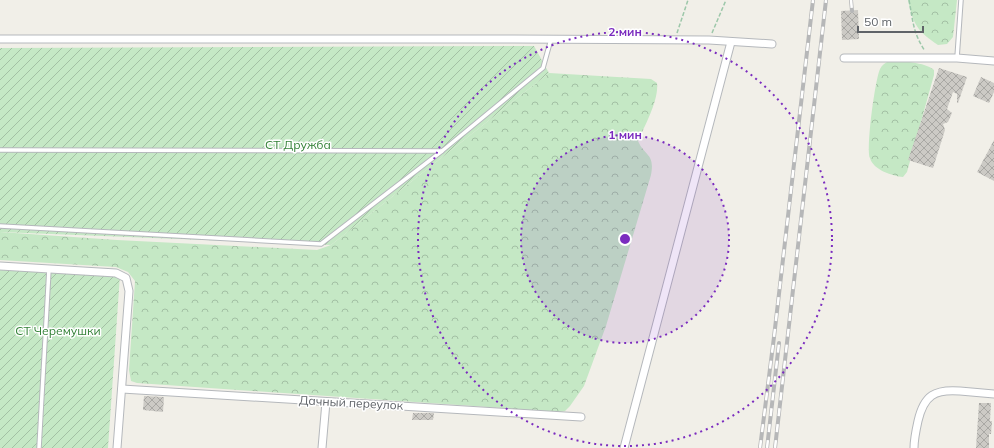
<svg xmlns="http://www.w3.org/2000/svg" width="994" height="448" font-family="Mulish,sans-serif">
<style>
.forest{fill:url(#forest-crowns)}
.garden{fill:url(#garden-furrows)}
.building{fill:url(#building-cross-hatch)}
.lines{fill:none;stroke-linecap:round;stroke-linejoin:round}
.service-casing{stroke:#b5b8bc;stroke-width:5.5}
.minor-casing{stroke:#b5b8bc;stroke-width:9}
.path{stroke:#9cc7a9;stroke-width:1.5;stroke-dasharray:4 2;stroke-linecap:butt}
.service{stroke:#fff;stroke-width:3.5}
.minor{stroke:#fff;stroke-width:7}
.rail-casing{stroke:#b6b7b8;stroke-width:4}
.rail{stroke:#fff;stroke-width:2.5;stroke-dasharray:8;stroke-linecap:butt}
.ring{fill:none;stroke:#7b2cbf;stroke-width:2;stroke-dasharray:2 4}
.labels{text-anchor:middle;stroke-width:3;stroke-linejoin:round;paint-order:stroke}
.park-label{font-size:12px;fill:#348238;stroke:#fff}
.street-label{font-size:12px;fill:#5f6368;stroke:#fff}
.centre{fill:#7b2cbf;stroke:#fff;stroke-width:2}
.ring-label{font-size:12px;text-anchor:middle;font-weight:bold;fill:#7b2cbf;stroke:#fff;stroke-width:3;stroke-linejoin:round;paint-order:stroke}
</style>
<defs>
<pattern id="forest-crowns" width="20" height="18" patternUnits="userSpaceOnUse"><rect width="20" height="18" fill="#c5e8c5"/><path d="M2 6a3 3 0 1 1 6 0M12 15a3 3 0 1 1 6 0" fill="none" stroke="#a3c0a4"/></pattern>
<pattern id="garden-furrows" width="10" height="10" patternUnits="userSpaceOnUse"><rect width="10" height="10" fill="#c5e8c5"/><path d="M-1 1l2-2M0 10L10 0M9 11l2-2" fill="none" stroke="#a3c0a4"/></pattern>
<pattern id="building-cross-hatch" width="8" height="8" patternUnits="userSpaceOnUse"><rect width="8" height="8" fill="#cccac5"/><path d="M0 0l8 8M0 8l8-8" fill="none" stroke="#a9a8a4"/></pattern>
</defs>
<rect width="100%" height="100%" fill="#f1efe8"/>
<g class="forest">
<path d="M908,0H957L953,37L947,44L938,45C917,31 913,24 908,0Z"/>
<path d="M889,61C901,61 925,62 934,70V75L907,172L903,177C893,176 873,170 870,158C866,148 875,80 880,69C882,65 885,63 889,61Z"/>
<path d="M549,73L651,79L657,83C659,100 645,125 638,141C645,157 655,153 651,175L606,326L584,386L570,406L565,411L560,412L137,383L131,381L129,370L135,281L128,272L116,267L0,260V232L117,240L317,250L331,245Z"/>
</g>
<g class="garden">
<polygon points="534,46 549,73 331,245 0,232 0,48"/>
<polygon points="0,268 120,275 108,448 0,448"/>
</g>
<g class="building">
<polygon points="858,10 859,39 842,40 841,11"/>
<polygon points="939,68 967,77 958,103 957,103 957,94 953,92 947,109 952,113 948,122 943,124 945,130 933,168 908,160"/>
<polygon points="981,77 994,83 994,92 989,103 973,96"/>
<polygon points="994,140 994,181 977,172"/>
<polygon points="144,396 164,397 163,412 143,410"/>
<polygon points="979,403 991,403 990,421 992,421 991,434 989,434 989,448 976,448"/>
<polygon points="413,413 434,413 433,420 412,420"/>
</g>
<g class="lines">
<g class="service-casing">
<g id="service">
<polyline points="957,58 961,0"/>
<polyline points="0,150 442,151"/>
<polyline points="0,226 321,244 442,151 543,68 551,39"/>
<polyline points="39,448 49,269"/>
</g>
</g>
<g class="minor-casing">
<g id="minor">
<polyline points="0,39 514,39 709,40 772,44"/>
<polyline points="844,58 957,58 994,61"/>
<polyline points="0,266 116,273 126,278 129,291 117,448"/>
<polyline points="122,389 581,417"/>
<polyline points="322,448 326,402"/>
<polyline points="624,448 731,42"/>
<path d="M914,448C914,439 916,430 918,421C924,395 935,389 960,391C971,392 983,393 994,394"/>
</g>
</g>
<g class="path">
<path d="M909,0C913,21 913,33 925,51"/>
<polyline points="677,33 688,0"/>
<polyline points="712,33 726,0"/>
</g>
<use href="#service" class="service"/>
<use href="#minor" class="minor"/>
<g class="rail-casing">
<g id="rail">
<polyline points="851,0 852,11"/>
<polyline points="760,448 774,337 813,0"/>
<polyline points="767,448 779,343"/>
<polyline points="775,448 826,0"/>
</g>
</g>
<use href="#rail" class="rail"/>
</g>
<circle cx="625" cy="239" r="104" fill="#7b2cbf" fill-opacity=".12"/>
<g class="ring">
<circle cx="625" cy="239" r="104"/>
<circle cx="625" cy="239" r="207"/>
</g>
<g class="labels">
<g class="park-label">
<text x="298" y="149">СТ Дружба</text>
<text x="58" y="335">СТ Черемушки</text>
</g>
<g class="street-label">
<text transform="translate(351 403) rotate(3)" y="4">Дачный переулок</text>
</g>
</g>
<circle cx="625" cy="239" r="6" class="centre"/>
<g class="ring-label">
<text x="625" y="36">2 мин</text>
<text x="625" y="139">1 мин</text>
</g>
<path d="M858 26v6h65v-6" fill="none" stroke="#5f6368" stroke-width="2"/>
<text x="864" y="26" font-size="12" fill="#5f6368" stroke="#ffffff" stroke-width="3" paint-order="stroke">50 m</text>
</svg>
